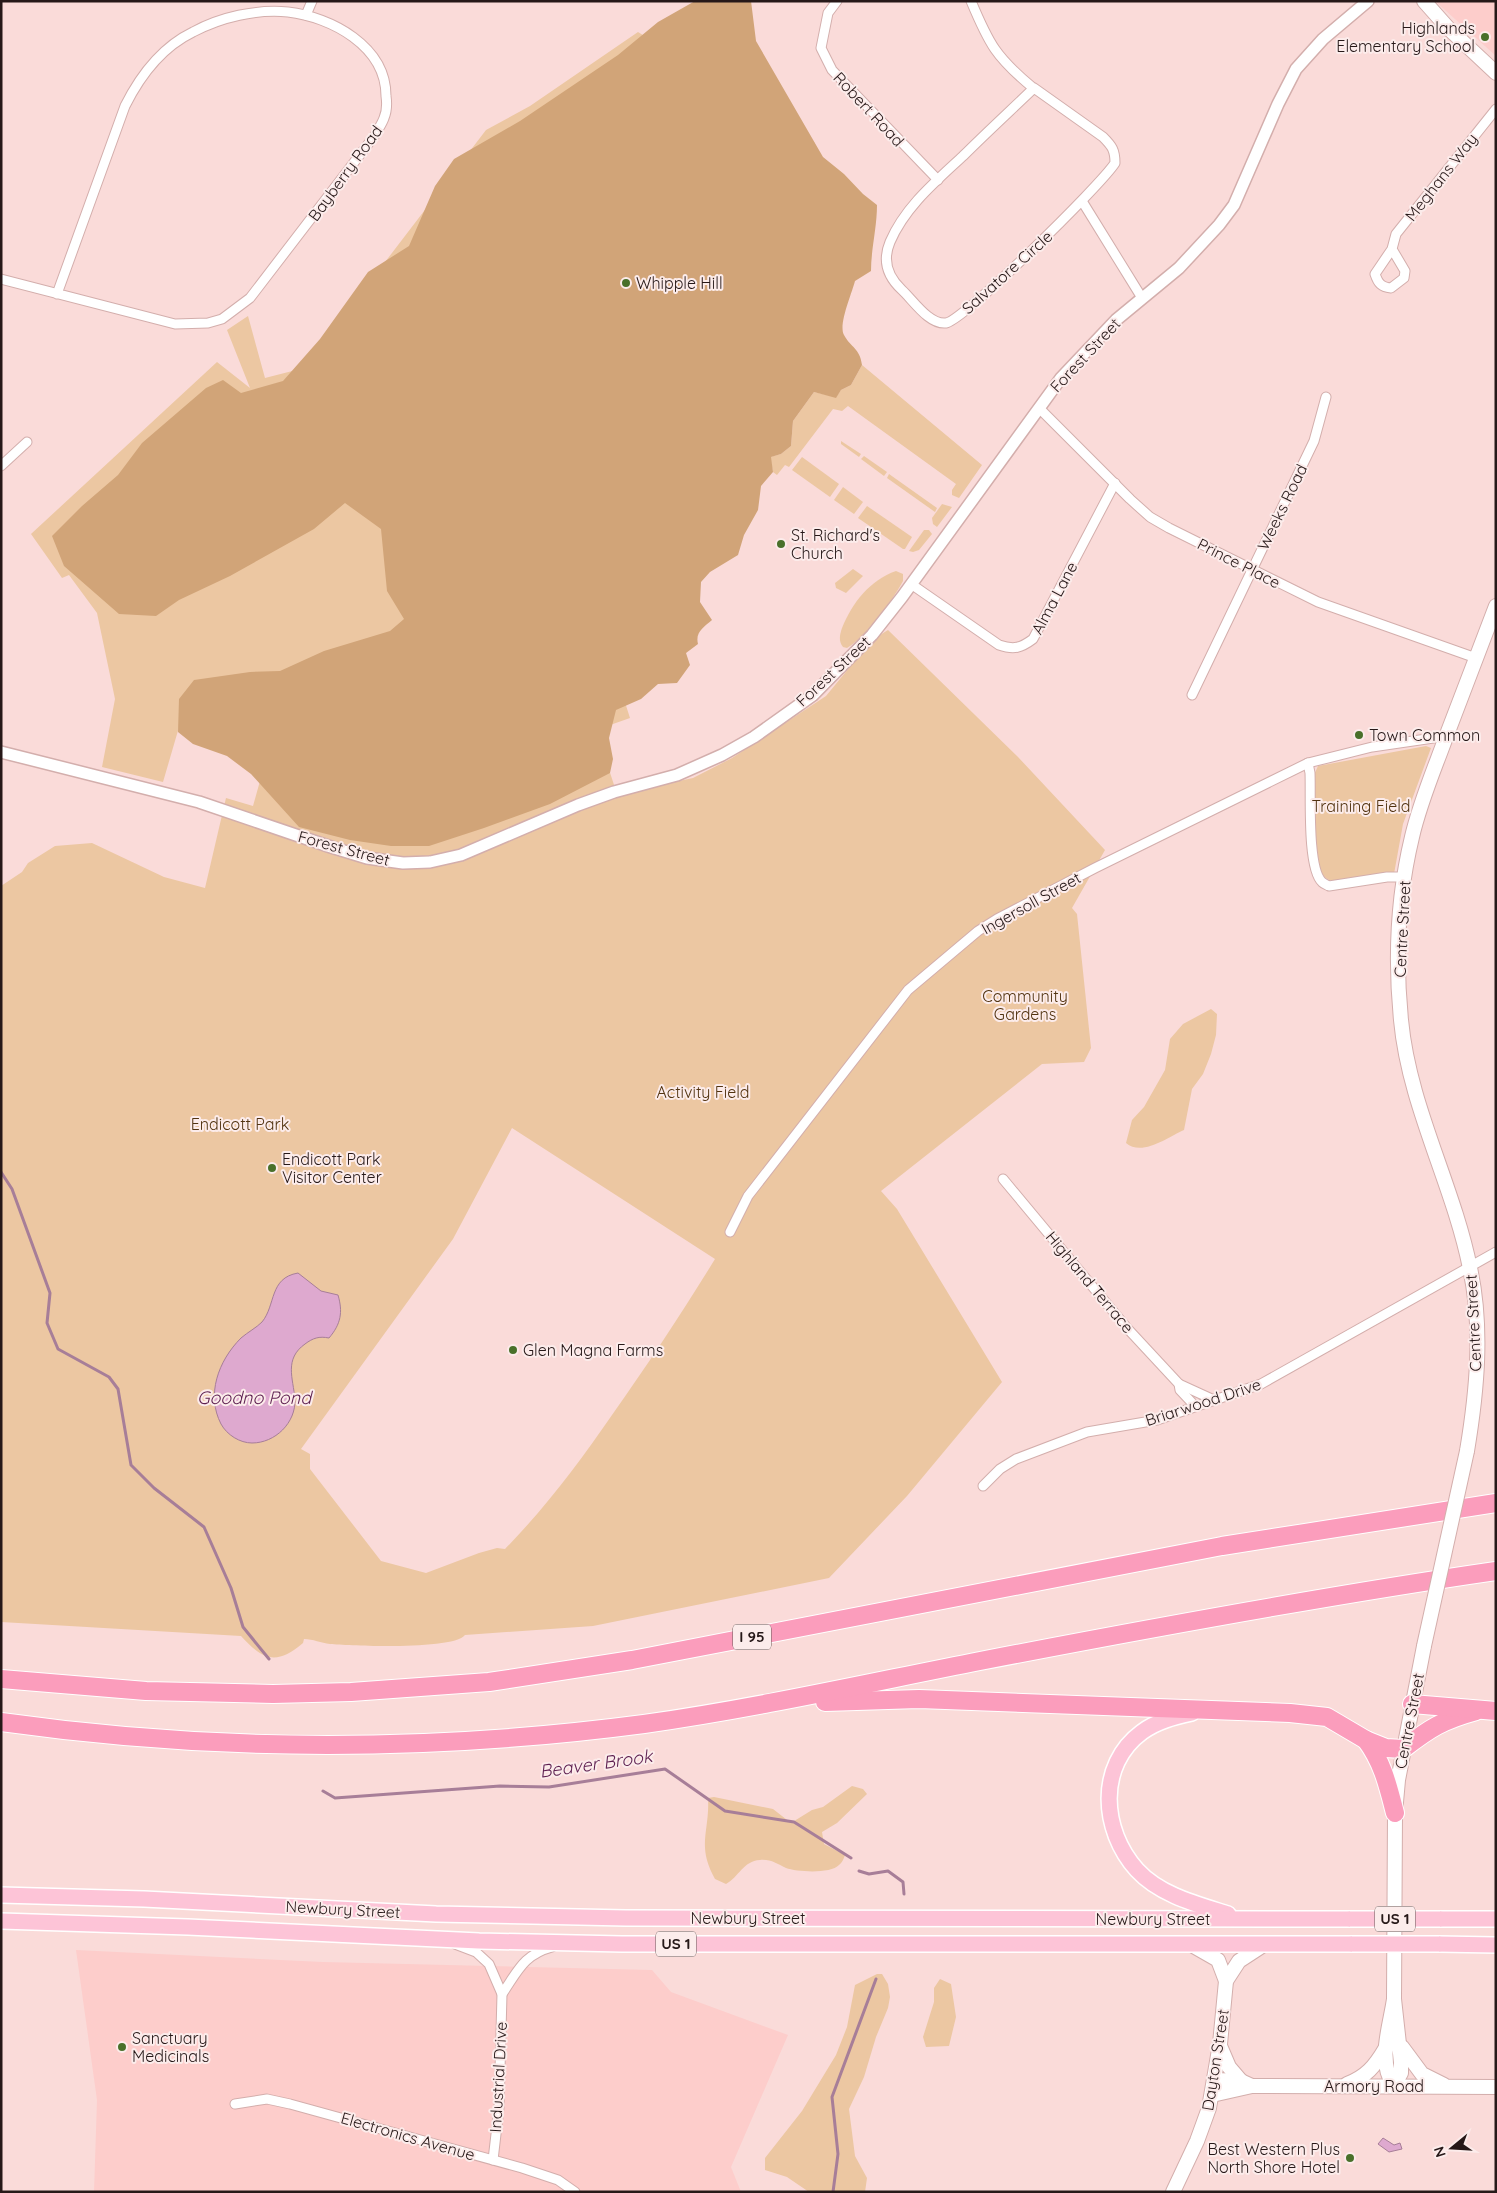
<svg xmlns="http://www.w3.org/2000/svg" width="1497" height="2193" font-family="Quicksand,sans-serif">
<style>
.built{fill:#fdcdcb}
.green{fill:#ecc7a2;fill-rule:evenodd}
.forest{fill:#d1a478}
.water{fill:#dea9cf;stroke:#a77e98}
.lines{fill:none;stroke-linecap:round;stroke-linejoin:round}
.stream{stroke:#a77e98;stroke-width:3}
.minor-casing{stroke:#d3aeac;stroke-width:11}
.tertiary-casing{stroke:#d3aeac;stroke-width:14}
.secondary-casing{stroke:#d3aeac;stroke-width:16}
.primary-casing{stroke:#fff;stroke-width:18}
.motorway-casing{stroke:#fff;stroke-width:20}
.minor{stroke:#fff;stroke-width:9}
.tertiary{stroke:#fff;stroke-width:11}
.secondary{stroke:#fff;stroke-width:14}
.primary{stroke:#fdc4d7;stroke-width:15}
.motorway{stroke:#fb9dbc;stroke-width:18}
.secondary-bridge-casing{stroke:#d3aeac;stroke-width:16;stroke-linecap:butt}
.primary-bridge-casing{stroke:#fff;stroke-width:18;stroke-linecap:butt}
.secondary-bridge{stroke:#fff;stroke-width:14}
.primary-bridge{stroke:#fdc4d7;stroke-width:15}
.poi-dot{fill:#49702a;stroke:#fceceb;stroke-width:2}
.labels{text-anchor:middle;stroke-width:4;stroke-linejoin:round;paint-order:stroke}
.shield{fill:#fceceb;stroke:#665857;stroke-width:1}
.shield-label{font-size:15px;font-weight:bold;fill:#261818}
.poi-label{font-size:16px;fill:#261818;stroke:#fceceb;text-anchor:start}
.street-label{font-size:16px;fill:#261818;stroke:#fceceb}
.park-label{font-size:16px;fill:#523310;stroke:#fceceb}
.water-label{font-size:18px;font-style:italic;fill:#5d1f50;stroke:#fceceb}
</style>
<rect width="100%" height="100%" fill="#fadbd9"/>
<g class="built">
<polygon points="1435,1 1496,1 1496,56 1455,19"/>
<polygon points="76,1950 323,1962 652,1970 671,1992 788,2035 731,2167 741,2192 94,2192 97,2100"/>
</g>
<g class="green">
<path d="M638,32L815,143L613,665L630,718L596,730L617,794L693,778L732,758L826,696L872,640L888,630L1018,757L1105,850L1072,908L1077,914L1091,1048L1084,1062L1042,1064L881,1191L897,1209L1002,1382L907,1496L829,1578L593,1626L465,1635C454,1650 352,1646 330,1644C321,1643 313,1639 304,1639L303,1643C276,1666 263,1660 241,1636L1,1622V886L22,872L28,863L55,846L92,843L164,877L205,888L226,798L253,806L272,738L182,717L163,782L102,767L115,699L97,613L69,575L62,578L31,534L217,362L250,388L227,330L248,316L265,378L304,368L486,130L530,106ZM512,1128L715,1259C682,1313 648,1364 612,1415C579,1463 545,1508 505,1549L497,1548L479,1553L426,1573L381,1561L310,1469V1454L301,1449L453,1239Z"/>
<polygon points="862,365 982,465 959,498 952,495 952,490 956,484 848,406 842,411 833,409 789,467 785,465 777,475 773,472 770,457 781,454 791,446 793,421 814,392 836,397 841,390 851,385"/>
<polygon points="841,441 861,454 859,457 841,444"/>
<polygon points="864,456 887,472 884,476 861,459"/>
<polygon points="802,457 839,484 830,497 792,470"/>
<polygon points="889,474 937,508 935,512 887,478"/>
<polygon points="843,487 863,502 854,514 834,500"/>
<polygon points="942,504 952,507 937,527 933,524 932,518"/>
<polygon points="867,506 912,537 905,549 903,549 858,518"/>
<polygon points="924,530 929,530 932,534 919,550 913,552 909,551"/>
<polygon points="853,569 863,576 846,593 836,588 835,583"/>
<path d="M896,571L903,574V581C892,601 867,636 847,648L843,647C838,641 840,634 842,628C852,603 870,580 896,571Z"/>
<path d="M1426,746L1431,748L1403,824L1394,874C1378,876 1343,885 1329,880C1309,873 1314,796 1313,777L1318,766Z"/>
<path d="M1211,1009L1217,1014L1216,1035L1211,1054L1203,1074L1192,1089L1184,1130C1168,1137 1142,1157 1126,1143L1132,1120L1144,1107L1165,1070L1170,1039L1183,1024Z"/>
<path d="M852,1786L863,1789L867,1794L837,1823L822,1832L824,1844L845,1855C844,1858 842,1863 839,1865C831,1874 797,1872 786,1868C777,1864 771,1859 760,1860C743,1861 739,1877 726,1884L715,1879C696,1845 710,1831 708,1798L714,1797L773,1809L791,1823L812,1810L823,1807Z"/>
<polygon points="877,1974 882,1974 888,1984 890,1997 888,2008 876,2037 864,2077 849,2109 855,2156 867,2178 865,2192 809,2192 787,2177 765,2170 765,2158 802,2111 836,2055 847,2027 855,1985"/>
<polygon points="940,1979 951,1984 956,2017 949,2046 926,2047 923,2037 934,2002 934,1988"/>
</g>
<path class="forest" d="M695,1H751L756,41L823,157L844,174L863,194L877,205C877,228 871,249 871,271L855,281C852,293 838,325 844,335C851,348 860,348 862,365L851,385L841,390L836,398L814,392L793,421L791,446L781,454L771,457L773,472L761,486L758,510L744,535L738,555L710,572L701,582L700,602L712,620C704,627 695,632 698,644L686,653L690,665L677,683L658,684L641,699L616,710L609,738L613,759L610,773L550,804L484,828L429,846H391L350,840L299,827L251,774L227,756L193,744L178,732L179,699L194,680L250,672L280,671L324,651L390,631L404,619L387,591L381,529L345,503L314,529L230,576L179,600L156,616L119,614L64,566L52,536L82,506L118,475L142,443L206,388L223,380L241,393L283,381L320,339L368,272L409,246L435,186L454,159L520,121L618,55L658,22Z"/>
<g class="water">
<path d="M298,1273L321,1291L338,1295C343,1312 341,1324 329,1338C319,1336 313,1338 305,1344C284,1359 293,1378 295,1399C296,1423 275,1443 252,1443C240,1443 227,1435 221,1424C206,1395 218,1361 241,1338C248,1332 256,1328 262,1322C276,1305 269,1278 298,1273Z"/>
<polygon points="1383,2138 1394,2145 1400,2143 1402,2149 1389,2152 1378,2144"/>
</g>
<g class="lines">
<g class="stream">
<polyline points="1,1172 12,1189 50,1293 47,1323 58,1349 109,1377 118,1389 131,1465 154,1488 204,1527 231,1588 243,1627 269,1659"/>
<polyline points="323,1791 335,1798 500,1786 549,1787 665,1769 725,1811 794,1822 851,1858"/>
<polyline points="859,1871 869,1874 888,1871 903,1882 904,1894"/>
<polyline points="833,2192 838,2154 832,2097 876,1979"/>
</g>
<g class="minor-casing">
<g id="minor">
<polyline points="837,1 828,13 821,48 832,70 938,180"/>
<path d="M971,1C989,44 996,57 1032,87L1034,88L1103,137C1112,146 1115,150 1115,163C1101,185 964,320 946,323C929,325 913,300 902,290C888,277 882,261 890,242C905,207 935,182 963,156C986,133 1010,111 1034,88"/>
<polyline points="306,15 312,1"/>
<polyline points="1082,201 1142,298"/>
<path d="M1392,249L1405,271L1404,278L1391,288C1381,287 1378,283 1375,274L1392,249L1396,234L1496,109"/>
<path d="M1,279L175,324L208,323L222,319L250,298L375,135C378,129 382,124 384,118C387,111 387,103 386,96C386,46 331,17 288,12C256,9 221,17 193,32C162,47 140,76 125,106L57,294"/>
<polyline points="1039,408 1130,499 1150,517 1169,528 1318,602 1476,658"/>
<polyline points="1,466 27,442"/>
<path d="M911,584L999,645C1014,650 1021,648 1033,639L1115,483"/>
<polyline points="1192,695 1314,441 1326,397"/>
<path d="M1308,763L1310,773C1311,795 1307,868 1322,882C1324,884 1327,885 1329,886L1387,877H1405"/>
<polyline points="1003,1179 1127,1328 1179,1384 1180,1390 1195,1406"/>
<polyline points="730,1232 748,1196 908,990 978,931 997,919 1095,868 1308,763 1372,747 1447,736"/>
<polyline points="1179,1384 1214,1400"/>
<polyline points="983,1486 1000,1469 1016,1459 1087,1432 1157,1420 1261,1384 1496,1252"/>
<polyline points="455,1944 476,1952 489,1964 502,1994 499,2108 493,2160"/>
<path d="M502,1994C518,1971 523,1955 552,1947"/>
<polyline points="235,2104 267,2099 290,2104 522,2168 558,2180 575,2192"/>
</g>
</g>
<g class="tertiary-casing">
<polyline id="tertiary" points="1,752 199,802 331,847 367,858 403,863 430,862 461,855 578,805 614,792 677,775 722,755 754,737 813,695 872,635 902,597 1061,378 1116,320 1179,268 1219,225 1234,205 1278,104 1296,69 1323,39 1368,1"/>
</g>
<g class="secondary-casing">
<g id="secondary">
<polyline points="1424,1 1448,28 1496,73"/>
<path d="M1467,1451C1477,1391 1483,1328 1470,1268C1453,1184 1409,1106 1401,1020C1395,960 1398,895 1412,837C1420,802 1434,770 1446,737C1463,693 1479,650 1496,606"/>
<polyline points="1190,1944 1218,1960 1226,1981"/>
<path d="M1394,1999C1390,2027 1377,2061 1394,2086L1401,2073V2062L1394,1999L1395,1813L1398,1780L1424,1646"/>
<polyline points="1220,2046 1229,2067 1241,2081"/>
<polyline points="1402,2047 1422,2074 1444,2085"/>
<polyline points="1215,2080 1241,2081 1252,2086 1496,2087"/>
<path d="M1347,2084C1366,2077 1375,2066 1385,2049"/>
<polyline points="1212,2095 1252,2086"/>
<polyline points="1173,2192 1197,2141 1209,2108 1220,2044 1226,1981 1239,1961 1265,1944"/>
</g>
</g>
<g class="primary-casing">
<g id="primary">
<path d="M1192,1713C1174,1717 1157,1721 1142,1732C1097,1765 1101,1830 1137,1870C1160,1895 1196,1904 1228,1914"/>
<polyline points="1,1895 144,1899 436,1914 626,1918 1350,1919"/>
<polyline points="1440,1919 1496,1919"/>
<polyline points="1,1921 188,1927 479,1941 622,1944 1352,1944"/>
<polyline points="1439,1944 1496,1945"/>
</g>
</g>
<g class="motorway-casing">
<g id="motorway">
<polyline points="1,1679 146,1691 273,1694 351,1692 489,1682 632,1660 1222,1546 1496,1503"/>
<path d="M825,1702L919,1699L1290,1713L1327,1717L1366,1740L1386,1748L1403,1749C1430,1728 1443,1720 1476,1711"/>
<polyline points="1412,1704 1496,1711"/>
<path d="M1,1722C214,1752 431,1752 644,1724C757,1708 868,1683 980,1661C1151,1628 1323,1596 1496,1571"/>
<path d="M1366,1740C1383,1763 1388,1786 1395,1813"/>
</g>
</g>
<use href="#minor" class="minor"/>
<use href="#tertiary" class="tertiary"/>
<use href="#secondary" class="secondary"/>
<use href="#primary" class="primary"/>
<use href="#motorway" class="motorway"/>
<g class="secondary-bridge-casing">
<polyline id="secondary-bridge" points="1424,1646 1467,1451"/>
</g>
<g class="primary-bridge-casing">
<g id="primary-bridge">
<polyline points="1350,1919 1440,1919"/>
<polyline points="1352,1944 1439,1944"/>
</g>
</g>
<use href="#secondary-bridge" class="secondary-bridge"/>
<use href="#primary-bridge" class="primary-bridge"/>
</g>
<g class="poi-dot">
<circle cx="1485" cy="37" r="5"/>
<circle cx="626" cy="283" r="5"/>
<circle cx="781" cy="544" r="5"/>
<circle cx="1359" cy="735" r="5"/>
<circle cx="272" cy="1168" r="5"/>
<circle cx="513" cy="1350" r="5"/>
<circle cx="122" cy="2047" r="5"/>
<circle cx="1350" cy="2158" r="5"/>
</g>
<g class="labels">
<g class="shield">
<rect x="733" y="1624.5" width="38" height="25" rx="4"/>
<rect x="1375" y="1906.5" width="40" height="25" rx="4"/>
<rect x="656" y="1931.5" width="40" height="25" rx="4"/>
</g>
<g class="shield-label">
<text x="752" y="1642">I 95</text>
<text x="1395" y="1924">US 1</text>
<text x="676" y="1949">US 1</text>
</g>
<g class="poi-label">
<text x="1475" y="34" text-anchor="end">Highlands<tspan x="1475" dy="18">Elementary School</tspan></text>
<text x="636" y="289">Whipple Hill</text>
<text x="791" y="541">St. Richard's<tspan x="791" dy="18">Church</tspan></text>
<text x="1369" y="741">Town Common</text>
<text x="282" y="1165">Endicott Park<tspan x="282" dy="18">Visitor Center</tspan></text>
<text x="523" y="1356">Glen Magna Farms</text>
<text x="132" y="2044">Sanctuary<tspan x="132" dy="18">Medicinals</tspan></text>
<text x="1340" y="2155" text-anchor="end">Best Western Plus<tspan x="1340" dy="18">North Shore Hotel</tspan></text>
</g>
<g class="street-label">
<text transform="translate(869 109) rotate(47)" y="6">Robert Road</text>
<text transform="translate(345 173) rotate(-54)" y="6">Bayberry Road</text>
<text transform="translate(1441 177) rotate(-52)" y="6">Meghans Way</text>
<text transform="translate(1007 272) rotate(-42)" y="6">Salvatore Circle</text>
<text transform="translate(1085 355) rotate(-47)" y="6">Forest Street</text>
<text transform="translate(1282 507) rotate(-64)" y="6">Weeks Road</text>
<text transform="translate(1239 563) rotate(27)" y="6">Prince Place</text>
<text transform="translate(1054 598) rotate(-62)" y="6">Alma Lane</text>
<text transform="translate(833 671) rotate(-43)" y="6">Forest Street</text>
<text transform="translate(344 848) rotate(15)" y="6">Forest Street</text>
<text transform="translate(1031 903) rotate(-29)" y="6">Ingersoll Street</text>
<text transform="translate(1402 929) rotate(-87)" y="6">Centre Street</text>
<text transform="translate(1090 1282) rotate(50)" y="6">Highland Terrace</text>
<text transform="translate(1473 1323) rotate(-93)" y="6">Centre Street</text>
<text transform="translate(1203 1402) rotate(-18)" y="6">Briarwood Drive</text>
<text transform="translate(1409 1721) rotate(-79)" y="6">Centre Street</text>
<text transform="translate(343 1909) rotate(3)" y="6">Newbury Street</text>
<text x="748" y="1924">Newbury Street</text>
<text x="1153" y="1925">Newbury Street</text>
<text transform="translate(1215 2060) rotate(-81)" y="6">Dayton Street</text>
<text transform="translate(498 2077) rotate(-87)" y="6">Industrial Drive</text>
<text x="1374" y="2092">Armory Road</text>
<text transform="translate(408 2136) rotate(16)" y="6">Electronics Avenue</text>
</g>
<g class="park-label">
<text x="1361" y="812">Training Field</text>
<text x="1025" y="1002">Community<tspan x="1025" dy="18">Gardens</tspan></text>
<text x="703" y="1098">Activity Field</text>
<text x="240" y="1130">Endicott Park</text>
</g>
<g class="water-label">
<text x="254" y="1404">Goodno Pond</text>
<text transform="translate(596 1764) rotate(-8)" y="6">Beaver Brook</text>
</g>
</g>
<rect width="1497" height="2193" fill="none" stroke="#261818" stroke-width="5"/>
<g transform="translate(1452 2148) rotate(252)" stroke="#fceceb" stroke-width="4" paint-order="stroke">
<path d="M0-4L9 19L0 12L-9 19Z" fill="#261818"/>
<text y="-8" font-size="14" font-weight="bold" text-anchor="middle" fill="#261818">N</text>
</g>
</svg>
